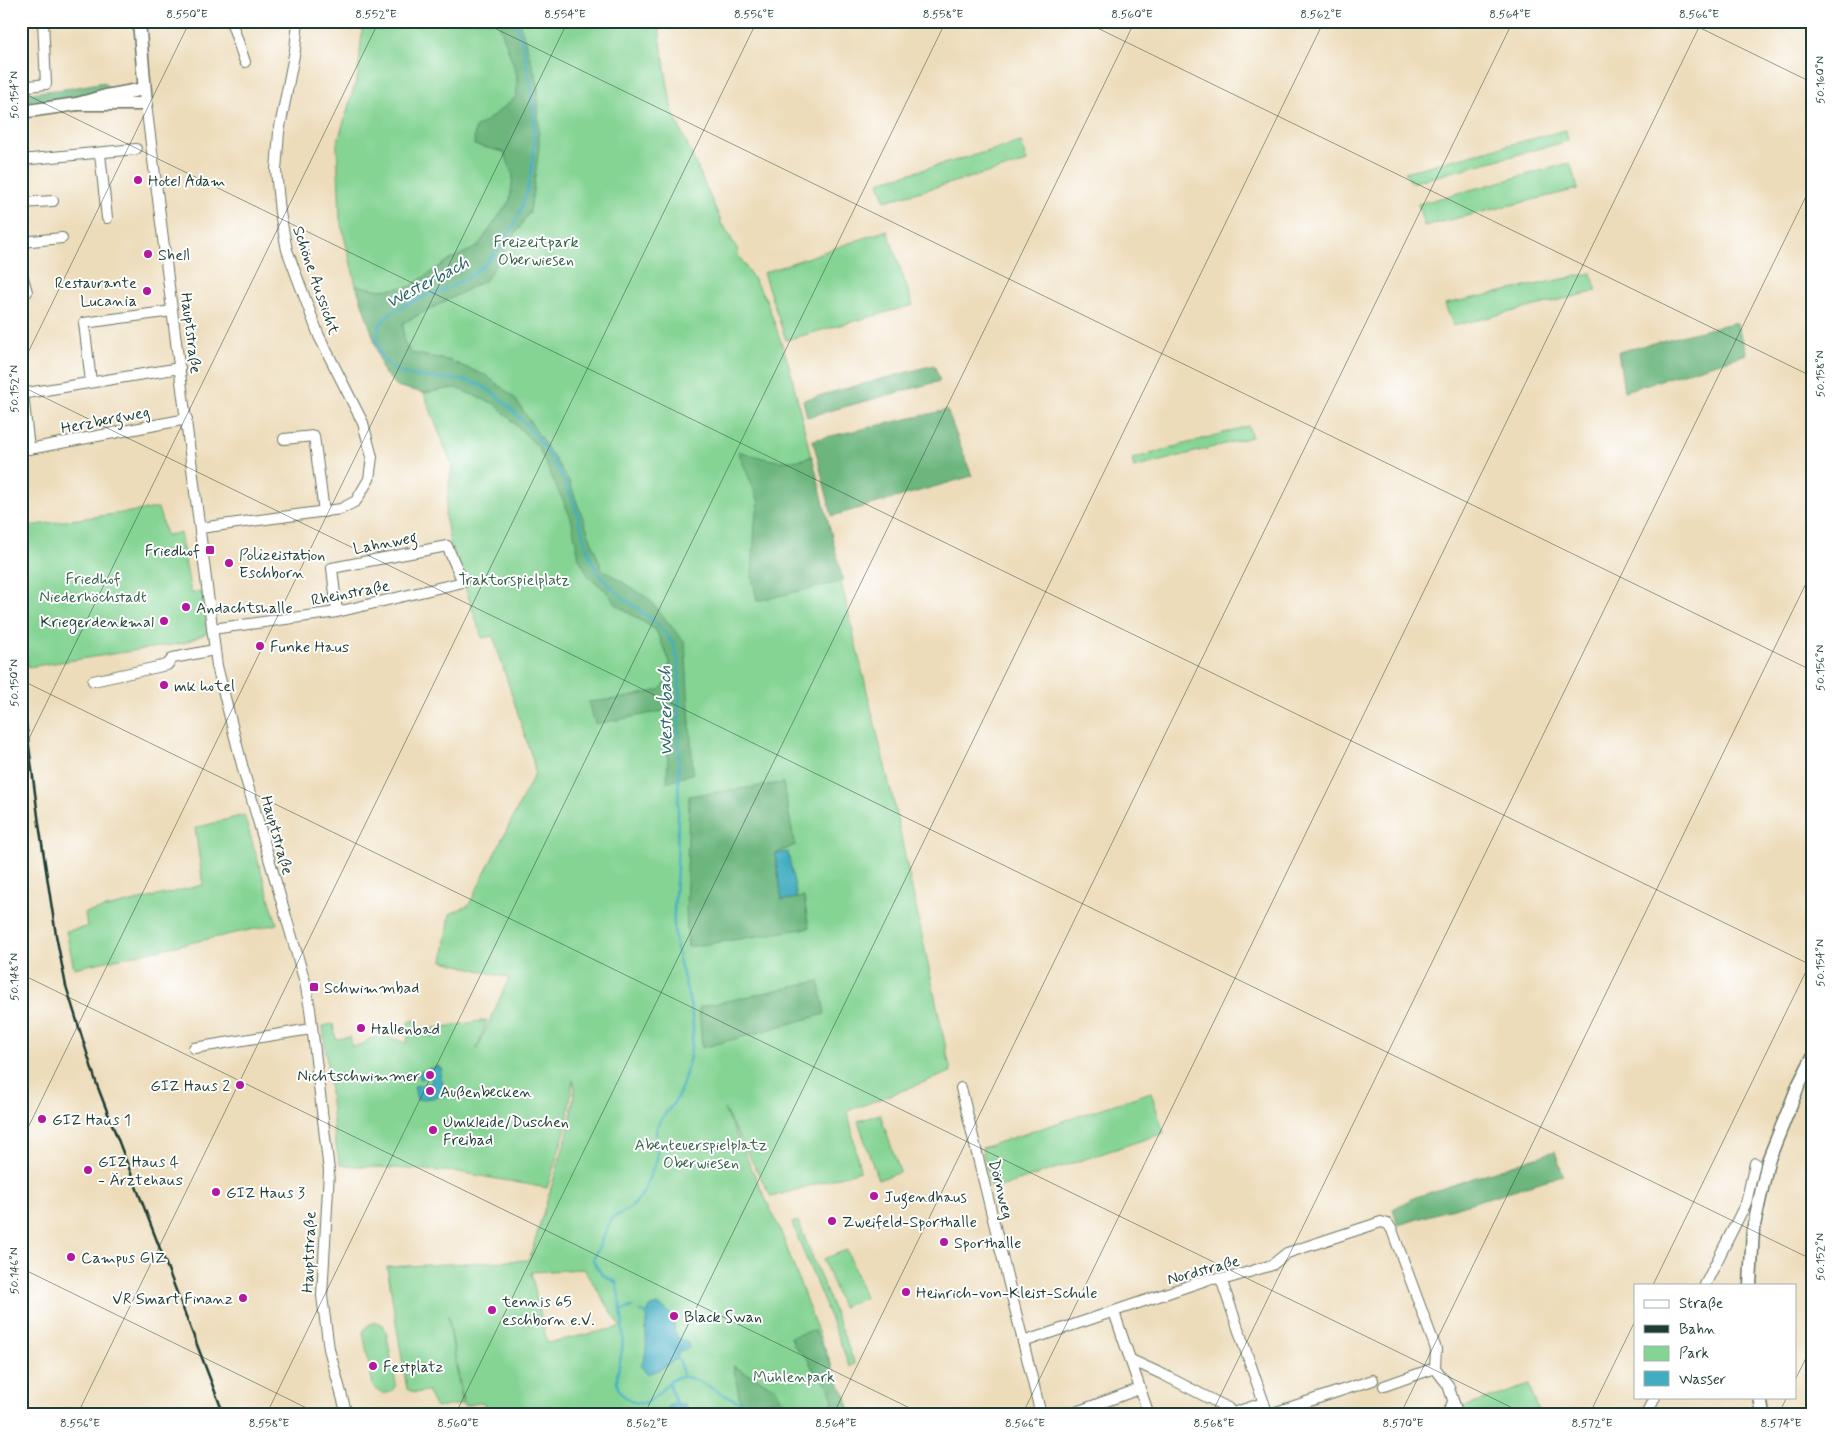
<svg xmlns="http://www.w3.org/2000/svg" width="1834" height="1436" font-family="Mynerve,sans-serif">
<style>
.green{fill:#85d494;stroke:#528864;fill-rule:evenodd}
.forest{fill:#6cb67e;stroke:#467a59}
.water{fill:#42adc1;stroke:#30757a}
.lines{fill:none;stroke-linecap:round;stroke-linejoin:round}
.stream{stroke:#42adc1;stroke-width:2.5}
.minor-casing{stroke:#677563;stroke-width:12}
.major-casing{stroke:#677563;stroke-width:15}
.minor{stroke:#fff;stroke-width:10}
.major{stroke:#fff;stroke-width:12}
.rail{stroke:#1f3d34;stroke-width:2.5}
.ticks{fill:none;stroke:#1f3d34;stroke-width:1;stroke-opacity:0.45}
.poi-dot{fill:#b5179e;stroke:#fff;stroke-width:2}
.labels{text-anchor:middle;stroke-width:4;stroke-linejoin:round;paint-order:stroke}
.poi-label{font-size:16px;fill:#1f3d34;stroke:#fff;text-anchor:start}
.park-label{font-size:16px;fill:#38634c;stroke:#fff}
.street-label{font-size:16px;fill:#1f3d34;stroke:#fff}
.water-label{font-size:18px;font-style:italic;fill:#2b6465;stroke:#fff}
.neatline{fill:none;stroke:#1f3d34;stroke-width:2}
.ticks-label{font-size:12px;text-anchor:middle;fill:#1f3d34}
</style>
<rect width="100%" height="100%" fill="#fff"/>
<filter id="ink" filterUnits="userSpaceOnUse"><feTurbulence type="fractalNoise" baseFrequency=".02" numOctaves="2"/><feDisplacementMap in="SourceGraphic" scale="10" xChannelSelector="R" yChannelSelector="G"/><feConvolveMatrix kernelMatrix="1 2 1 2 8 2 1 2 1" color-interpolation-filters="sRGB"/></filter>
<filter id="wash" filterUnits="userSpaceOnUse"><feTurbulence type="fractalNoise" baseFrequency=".0096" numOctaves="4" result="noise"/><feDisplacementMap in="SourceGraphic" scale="20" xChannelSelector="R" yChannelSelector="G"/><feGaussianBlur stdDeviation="1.12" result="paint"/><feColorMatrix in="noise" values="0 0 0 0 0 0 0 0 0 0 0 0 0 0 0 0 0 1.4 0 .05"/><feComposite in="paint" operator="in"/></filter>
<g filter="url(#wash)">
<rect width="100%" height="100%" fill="#eddcba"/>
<g class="green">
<path d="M363,21H659L660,37L672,110L721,221V225L724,226L739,252L737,253L766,299L789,365L894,804L951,1072L848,1111L860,1171L771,1197L724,1109L781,1232L816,1327L852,1415H572L569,1411L571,1415H486L484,1402L464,1406L448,1315L462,1404L436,1408L427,1391L415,1393L407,1389L387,1267L529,1260L569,1129L575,1087L573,1080L566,1128L547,1188L459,1172L340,1165L335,1141L323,1026L333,1024L336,1039L350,1037L352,1047L363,1044L371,1038L389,1035L390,1039C395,1038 401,1042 407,1043V1037L410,1036L408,1022L416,1020L418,1031L487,1020L477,1049L509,978L443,961L450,914L469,905L535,773L533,761L493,636L482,638L450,542L445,516L452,466L424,393L397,386L383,372L374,339L356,285L340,219L337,144L358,75ZM689,796L795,845L775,854L782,900ZM584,1269L621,1327L547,1343L531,1272Z"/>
<polygon points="1566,130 1568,141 1411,183 1405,172"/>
<polygon points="1021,142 1027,162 885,201 879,182"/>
<polygon points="1570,163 1578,189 1424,226 1418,204"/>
<polygon points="887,230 913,305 786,340 763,273"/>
<polygon points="1591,273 1597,291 1453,326 1445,304"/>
<polygon points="1248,426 1252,437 1134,468 1132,459"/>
<polygon points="158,508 166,535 180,533 191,593 202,592 207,633 184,643 28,667 21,616 21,527"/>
<polygon points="244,815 277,924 74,968 66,931 87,927 85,913 203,885 195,828"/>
<polygon points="1151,1092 1164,1133 991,1190 982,1148"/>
<polygon points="880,1114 900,1172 878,1180 858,1121"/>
<polygon points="798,1221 855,1364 850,1367 792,1223"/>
<polygon points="847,1250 865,1298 842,1307 823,1259"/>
<path d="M377,1322L383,1325L386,1331L396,1384C392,1396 380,1396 373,1386L363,1332C366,1325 370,1324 377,1322Z"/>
<polygon points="1529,1385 1540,1415 1464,1415 1461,1408"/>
</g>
<g class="forest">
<path d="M498,21H519L538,84L539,148L530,211L486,280L403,323L404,342L411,353L448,360L487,376L514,397L569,481L602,569L649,599L685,643L693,773L667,783L669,710L595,724L588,702L624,698L659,690L666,683L670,662L656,630L618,606L605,590L589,577L579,558L571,518L538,447L495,404L455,388L424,393L397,386L383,372L374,339L356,285L380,290L409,287L449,260L477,247L510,200L513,175L504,152L474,145L475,128C491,119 502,108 516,97L517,75Z"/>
<polygon points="104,82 110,89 75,98 21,105 21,94 72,88"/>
<polygon points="1736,322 1747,354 1624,391 1618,352"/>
<polygon points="934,365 940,381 807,417 803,400"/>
<polygon points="947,410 972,476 832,516 813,440"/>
<path d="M738,451C764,458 785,467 812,456L843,581L757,601L752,577L755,522L759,502Z"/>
<polygon points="783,783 795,845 775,854 782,900 804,897 809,928 688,947 686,913 689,796"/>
<polygon points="819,981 825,1014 702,1048 699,1007"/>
<polygon points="1555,1151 1563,1175 1398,1225 1393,1209 1413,1198"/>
<polygon points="809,1331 815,1331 846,1397 851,1415 827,1415 833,1400 828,1385 815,1374 808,1359 794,1346 791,1337"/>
<polygon points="733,1366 776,1388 789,1415 743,1415"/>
</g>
<g class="water">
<polygon points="788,852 797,898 782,900 775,854"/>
<polygon points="438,1066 442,1070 440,1073 446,1096 417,1100 414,1086 430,1083 432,1079 430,1077 420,1079 419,1072"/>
<path d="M658,1305C670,1311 676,1318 674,1332L680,1339L688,1343L689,1348L679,1351L677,1359L659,1370L647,1374L641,1366C643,1361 645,1356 646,1351C647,1335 643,1322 650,1307Z"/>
<polygon points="676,1404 685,1404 688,1411 684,1415 664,1415 663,1412 669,1405"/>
</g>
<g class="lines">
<g class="stream">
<path d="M515,21C541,97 549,201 486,263C477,272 462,281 450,287C425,300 369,307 378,346C388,391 450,371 480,385C500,394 530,427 542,445C555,464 567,481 574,503C584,531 585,560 607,583C627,604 663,621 675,649C681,665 679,696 679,714C679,765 678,816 677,868C676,887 673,907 674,926C675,960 692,993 693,1027C693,1036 691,1046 690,1056C687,1069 683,1086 677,1098C672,1108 660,1117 657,1128C654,1137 658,1148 657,1158C655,1164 652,1172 649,1178C641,1203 633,1207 611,1219L593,1260C598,1272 604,1277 616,1282C621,1304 625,1328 622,1350C621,1360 617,1370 617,1380C617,1388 621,1395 628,1399C656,1417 663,1372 686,1377C696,1379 705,1384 713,1389C728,1397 743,1404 758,1411L759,1415"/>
<polyline points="621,1311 632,1307"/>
<polyline points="640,1311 647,1314"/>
<polyline points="677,1359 680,1362 683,1376"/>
<polyline points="669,1383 676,1404"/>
</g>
</g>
</g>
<g filter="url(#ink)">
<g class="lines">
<g class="minor-casing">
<g id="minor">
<polyline points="231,21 245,62"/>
<polyline points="21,87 46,84 43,21"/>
<polyline points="146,104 217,666 243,769 305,982 310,1009 329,1171 322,1296 329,1349 347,1415"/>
<polyline points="100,154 107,218"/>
<polyline points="21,160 136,149"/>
<polyline points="21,203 53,201"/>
<polyline points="21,242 62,238"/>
<polyline points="21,271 27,292"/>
<polyline points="91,382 84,323 172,311"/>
<polyline points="21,394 180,368"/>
<polyline points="23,394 29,449 187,419"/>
<polyline points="284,439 314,436 324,512"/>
<polyline points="200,528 341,509 356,501 369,479 372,457 363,423 319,336 287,250 280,213 276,170 279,132 295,50 298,21"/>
<polyline points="212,629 337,612 463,582 447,546 332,568 337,612"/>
<polyline points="93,681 167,665 173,658 214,650"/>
<polyline points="194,1048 311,1029"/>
<polyline points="961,1088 1041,1415"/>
<polyline points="1221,1279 1268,1415"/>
<polyline points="1705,1285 1746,1203 1755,1163"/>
<polyline points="1114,1312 1149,1415"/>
<polyline points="1023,1342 1209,1279 1229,1278 1272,1265 1287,1253 1381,1222 1388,1224 1392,1230 1436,1349 1435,1368 1448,1385 1458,1415"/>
<polyline points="1129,1359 1164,1375 1228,1408 1232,1413"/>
<polyline points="1384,1386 1435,1368"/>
<polyline points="1068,1415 1139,1389"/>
<polyline points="1227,1415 1263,1403"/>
<polyline points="1267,1415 1373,1380"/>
<polyline points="1447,1415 1453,1402"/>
<polyline points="1647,1415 1655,1397"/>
</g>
</g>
<g class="major-casing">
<g id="major">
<polyline points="77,104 146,104 139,21"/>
<polyline points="21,112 77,104 106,96 144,89"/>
<polyline points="1750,1285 1753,1230 1768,1161 1799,1084 1813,1057"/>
<polyline points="1760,1397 1763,1415"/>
</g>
</g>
<use href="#minor" class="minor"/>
<use href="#major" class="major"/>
<polyline class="rail" points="21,684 39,824 56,935 66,986 97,1085 224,1415"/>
</g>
</g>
<path class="ticks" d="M480,21L1813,671M1083,21L1813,377M1686,21L1813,83M21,92L1813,966M21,367L190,21M21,386L1813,1260M21,680L1527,1415M21,755L379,21M21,974L924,1415M21,1142L568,21M21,1268L321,1415M1653,1285L1813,957M1795,1380L1813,1344M77,1415L757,21M266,1415L946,21M455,1415L1135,21M644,1415L1324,21M833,1415L1513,21M1022,1415L1702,21M1211,1415L1813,182M1400,1415L1813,569M1589,1415L1635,1321M1778,1415L1787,1397"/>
<g class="poi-dot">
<circle cx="138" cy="180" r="5"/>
<circle cx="148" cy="254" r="5"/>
<circle cx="147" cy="291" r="5"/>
<rect x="205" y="545" width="10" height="10" rx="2.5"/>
<circle cx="229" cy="563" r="5"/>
<circle cx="186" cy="607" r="5"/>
<circle cx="164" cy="621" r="5"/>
<circle cx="260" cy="646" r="5"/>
<circle cx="164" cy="685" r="5"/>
<rect x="309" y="982" width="10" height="10" rx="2.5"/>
<circle cx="361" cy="1028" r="5"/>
<circle cx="430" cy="1075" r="5"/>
<circle cx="240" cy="1085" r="5"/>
<circle cx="430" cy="1091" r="5"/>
<circle cx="42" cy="1119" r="5"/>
<circle cx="433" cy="1130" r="5"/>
<circle cx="88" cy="1170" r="5"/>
<circle cx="216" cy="1192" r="5"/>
<circle cx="874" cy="1196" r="5"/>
<circle cx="832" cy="1221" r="5"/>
<circle cx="944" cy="1242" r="5"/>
<circle cx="71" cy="1257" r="5"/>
<circle cx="906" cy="1292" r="5"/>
<circle cx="243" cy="1298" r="5"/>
<circle cx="492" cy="1310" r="5"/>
<circle cx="674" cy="1316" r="5"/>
<circle cx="373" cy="1366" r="5"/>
</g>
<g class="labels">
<g class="poi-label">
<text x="148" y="186">Hotel Adam</text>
<text x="158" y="260">Shell</text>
<text x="137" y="288" text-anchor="end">Restaurante<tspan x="137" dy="18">Lucania</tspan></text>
<text x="200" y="556" text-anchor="end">Friedhof</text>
<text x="239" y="560">Polizeistation<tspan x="239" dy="18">Eschborn</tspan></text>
<text x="196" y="613">Andachtshalle</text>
<text x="154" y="627" text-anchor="end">Kriegerdenkmal</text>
<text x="270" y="652">Funke Haus</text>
<text x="174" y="691">mk hotel</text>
<text x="324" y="993">Schwimmbad</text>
<text x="371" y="1034">Hallenbad</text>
<text x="420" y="1081" text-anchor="end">Nichtschwimmer</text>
<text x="230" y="1091" text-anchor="end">GIZ Haus 2</text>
<text x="440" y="1097">Außenbecken</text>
<text x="52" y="1125">GIZ Haus 1</text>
<text x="443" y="1127">Umkleide/Duschen<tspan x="443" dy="18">Freibad</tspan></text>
<text x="98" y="1167">GIZ Haus 4<tspan x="98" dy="18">- Ärztehaus</tspan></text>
<text x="226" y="1198">GIZ Haus 3</text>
<text x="884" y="1202">Jugendhaus</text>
<text x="842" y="1227">Zweifeld-Sporthalle</text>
<text x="954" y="1248">Sporthalle</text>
<text x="81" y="1263">Campus GIZ</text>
<text x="916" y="1298">Heinrich-von-Kleist-Schule</text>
<text x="233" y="1304" text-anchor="end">VR Smart Finanz</text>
<text x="502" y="1307">tennis 65<tspan x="502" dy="18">eschborn e.V.</tspan></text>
<text x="684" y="1322">Black Swan</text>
<text x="383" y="1372">Festplatz</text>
</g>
<g class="park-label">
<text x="536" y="247">Freizeitpark<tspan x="536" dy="18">Oberwiesen</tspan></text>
<text x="93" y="584">Friedhof<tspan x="93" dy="18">Niederhöchstadt</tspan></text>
<text x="514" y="585">Traktorspielplatz</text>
<text x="701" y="1150">Abenteuerspielplatz<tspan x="701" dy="18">Oberwiesen</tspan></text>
<text x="794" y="1382">Mühlenpark</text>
</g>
<g class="street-label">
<text transform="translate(317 280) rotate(71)" y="6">Schöne Aussicht</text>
<text transform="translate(192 333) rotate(83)" y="6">Hauptstraße</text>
<text transform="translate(105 419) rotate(-11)" y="6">Herzbergweg</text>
<text transform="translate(385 542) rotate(-11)" y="6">Lahnweg</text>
<text transform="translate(350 592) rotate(-11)" y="6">Rheinstraße</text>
<text transform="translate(278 835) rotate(74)" y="6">Hauptstraße</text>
<text transform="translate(1002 1189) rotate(76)" y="6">Dörnweg</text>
<text transform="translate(308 1252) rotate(-88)" y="6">Hauptstraße</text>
<text transform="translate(1203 1269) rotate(-15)" y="6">Nordstraße</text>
</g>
<g class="water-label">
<text transform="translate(427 282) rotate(-28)" y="6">Westerbach</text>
<text transform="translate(665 711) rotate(-91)" y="6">Westerbach</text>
</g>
</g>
<rect width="1834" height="1436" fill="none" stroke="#fff" stroke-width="55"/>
<rect x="1634" y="1284" width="162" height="115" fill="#ffffff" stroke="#a5b1ae"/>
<rect x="1644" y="1300" width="25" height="8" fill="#ffffff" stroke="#a5b1ae"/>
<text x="1679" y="1308" font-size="15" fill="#1f3d34">Straße</text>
<rect x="1644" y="1325" width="25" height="8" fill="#1f3d34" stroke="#a5b1ae"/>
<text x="1679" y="1334" font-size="15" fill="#1f3d34">Bahn</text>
<rect x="1644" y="1346" width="25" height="15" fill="#85d494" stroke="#a5b1ae"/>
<text x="1679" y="1358" font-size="15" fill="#1f3d34">Park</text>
<rect x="1644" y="1371" width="25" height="15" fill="#42adc1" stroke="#a5b1ae"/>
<text x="1679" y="1384" font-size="15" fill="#1f3d34">Wasser</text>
<rect x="28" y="28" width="1778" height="1380" class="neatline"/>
<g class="ticks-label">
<text x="187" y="18">8.550°E</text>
<text x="376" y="18">8.552°E</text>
<text x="565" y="18">8.554°E</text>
<text x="754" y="18">8.556°E</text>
<text x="943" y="18">8.558°E</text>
<text x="1132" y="18">8.560°E</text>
<text x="1321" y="18">8.562°E</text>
<text x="1510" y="18">8.564°E</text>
<text x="1699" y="18">8.566°E</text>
<text transform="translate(1820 80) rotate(-90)" y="4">50.160°N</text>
<text transform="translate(14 95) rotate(-90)" y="4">50.154°N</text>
<text transform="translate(1820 374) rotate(-90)" y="4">50.158°N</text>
<text transform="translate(14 389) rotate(-90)" y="4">50.152°N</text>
<text transform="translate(1820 668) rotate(-90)" y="4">50.156°N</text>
<text transform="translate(14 683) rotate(-90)" y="4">50.150°N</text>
<text transform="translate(1820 963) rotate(-90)" y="4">50.154°N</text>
<text transform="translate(14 977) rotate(-90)" y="4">50.148°N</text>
<text transform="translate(1820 1257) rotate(-90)" y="4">50.152°N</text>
<text transform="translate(14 1271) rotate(-90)" y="4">50.146°N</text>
<text x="80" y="1427">8.556°E</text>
<text x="269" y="1427">8.558°E</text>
<text x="458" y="1427">8.560°E</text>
<text x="647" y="1427">8.562°E</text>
<text x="836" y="1427">8.564°E</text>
<text x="1025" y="1427">8.566°E</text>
<text x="1214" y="1427">8.568°E</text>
<text x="1403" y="1427">8.570°E</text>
<text x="1592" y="1427">8.572°E</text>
<text x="1781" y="1427">8.574°E</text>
</g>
</svg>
